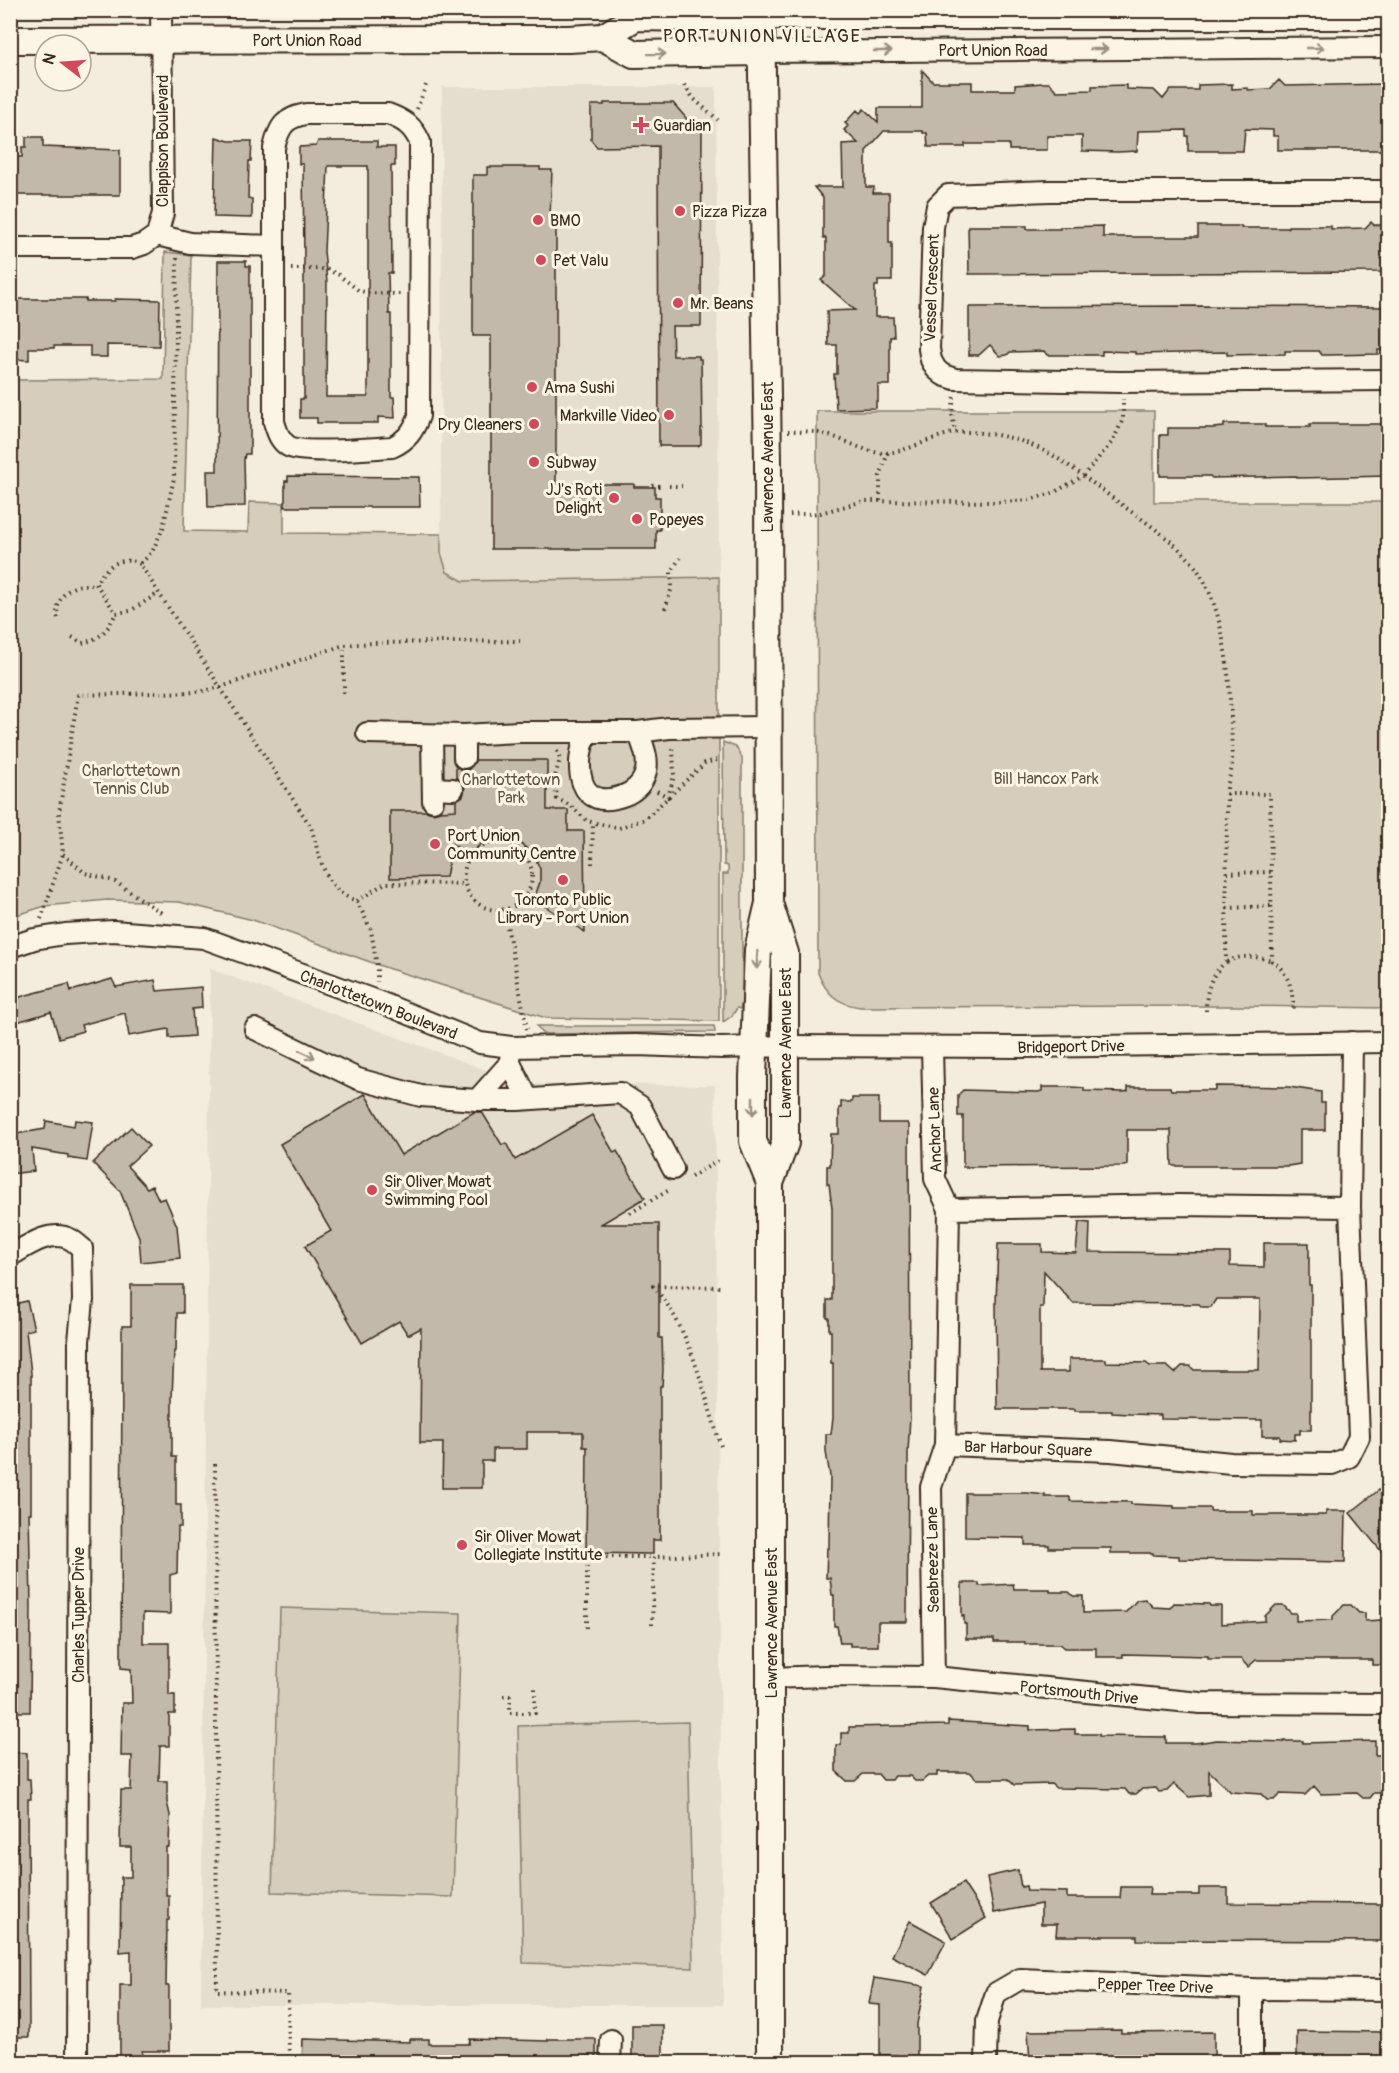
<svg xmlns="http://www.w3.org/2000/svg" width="1399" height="2073" font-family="Pangolin,sans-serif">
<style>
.built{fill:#e5ddce}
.green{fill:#d6cdbd;stroke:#887c6e;stroke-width:1.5}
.building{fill:#c3b9aa;stroke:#3b2a1e;stroke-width:1.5;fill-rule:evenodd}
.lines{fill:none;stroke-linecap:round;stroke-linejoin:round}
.minor-casing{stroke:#3b2a1e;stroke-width:24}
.major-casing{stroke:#3b2a1e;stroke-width:30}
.path{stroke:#3b2a1e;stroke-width:4;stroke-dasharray:1.5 4.5;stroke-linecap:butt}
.minor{stroke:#fcf5e5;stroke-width:20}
.major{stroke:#fcf5e5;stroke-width:26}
.oneway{stroke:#9c9082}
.poi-dot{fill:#d1495b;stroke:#fcf5e5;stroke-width:2}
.labels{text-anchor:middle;stroke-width:6;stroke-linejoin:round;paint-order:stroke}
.street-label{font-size:16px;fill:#3b2a1e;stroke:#fcf5e5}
.poi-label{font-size:16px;fill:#3b2a1e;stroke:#fcf5e5;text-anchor:start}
.park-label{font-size:16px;fill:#625346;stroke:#fcf5e5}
.neighbourhood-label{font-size:18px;letter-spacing:1.5px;fill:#3b2a1e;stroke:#fcf5e5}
</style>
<rect width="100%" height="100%" fill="#f4eddd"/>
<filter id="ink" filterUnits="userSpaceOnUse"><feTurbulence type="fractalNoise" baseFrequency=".0167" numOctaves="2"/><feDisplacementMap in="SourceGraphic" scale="12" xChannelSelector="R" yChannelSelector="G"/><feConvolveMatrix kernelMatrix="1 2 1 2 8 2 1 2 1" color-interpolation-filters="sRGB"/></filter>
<g filter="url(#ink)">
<g class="built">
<polygon points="442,87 716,87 719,577 463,581 447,572 441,553"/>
<polygon points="210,969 525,1084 715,1085 723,2005 201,2005"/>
</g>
<g class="green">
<polygon points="165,252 191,255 184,531 248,532 249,502 284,503 284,533 441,534 441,553 447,572 463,581 719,577 719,1021 546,1018 387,968 253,920 179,902 107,900 45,906 11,917 11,380 163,379"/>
<path d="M817,411H1154V502H1388V1008L1235,1006L860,1007C838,1004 826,994 818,973Z"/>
<polygon points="723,742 736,747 742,758 742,1002 740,1009 737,1008 732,1016 723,1022 723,874 728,874 728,866 724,865"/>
<polygon points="537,1026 714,1026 715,1032 543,1034"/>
<polygon points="280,1608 461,1613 453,1897 272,1892"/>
<polygon points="688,1722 693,1968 523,1963 518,1726"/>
</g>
<g class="building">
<polygon points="922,70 933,82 972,82 972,90 1015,90 1015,85 1043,83 1049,83 1057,91 1092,90 1092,86 1126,85 1126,89 1154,90 1163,99 1170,90 1198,90 1198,85 1232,84 1232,89 1248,88 1248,90 1270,89 1279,80 1285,86 1387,84 1389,86 1389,150 1278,150 1278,136 1273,136 1273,130 1245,129 1243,151 1188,151 1188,136 1186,136 1186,130 1138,131 1137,151 1118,152 1082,151 1082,136 1047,136 1047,150 1009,150 1009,144 965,144 965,147 928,147 927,133 923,133 923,131 884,131 866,151 866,187 874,187 873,193 889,193 889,243 892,243 892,281 878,281 878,286 875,286 875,317 893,317 894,337 890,337 890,385 878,385 878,401 876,401 876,408 836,409 834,374 837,374 837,345 828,345 827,311 855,310 821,280 826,276 826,238 823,238 823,198 814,187 843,187 842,144 858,143 844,130 848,126 845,123 857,110 860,113 864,109 878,122 878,108 922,108"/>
<polygon points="604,103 673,103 693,126 695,126 702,132 701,326 672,326 673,356 699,356 699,359 701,359 702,428 701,428 701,444 698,446 659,446 658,146 597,147 591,140 591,105 604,105"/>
<polygon points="26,137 43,137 43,147 120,150 120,195 10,195 10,157 22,157 22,147 26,147"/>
<polygon points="216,137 229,141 252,141 251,161 249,161 248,198 252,199 252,218 214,217"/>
<path d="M318,141H377V147H395V166H391L392,273H388L389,314H391V397H394L395,418L378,417V423H317V418H300V399H304V262L303,164H299V147L316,146ZM328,166H368V397H326L327,282L324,251Z"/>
<polygon points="487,167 540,167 540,170 552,170 550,215 556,215 556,484 634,484 634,487 655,487 655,497 660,497 660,530 656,530 656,549 491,549 491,336 473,336 473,175 487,175"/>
<polygon points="1371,222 1374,225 1389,225 1389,272 969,274 968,226 1027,226 1027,229 1060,229 1060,227 1103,226 1103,237 1198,237 1198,226 1241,226 1241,228 1288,228 1288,226 1331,226 1331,229 1365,228"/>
<polygon points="218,261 246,261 246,266 250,266 250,454 245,454 244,459 245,506 208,507 207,471 217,471"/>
<polygon points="10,299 86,299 86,301 115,301 115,299 160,300 159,346 107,345 107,357 90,357 90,346 54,346 54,348 29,348 29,360 13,359 13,348 10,348"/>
<polygon points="1196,306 1389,307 1389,350 1378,350 1378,354 1328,355 1322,355 1319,351 1285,351 1285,354 1227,355 1227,352 1135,354 1135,352 1102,351 1102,355 1047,355 1044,351 1010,352 1007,355 1000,356 990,345 979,355 969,355 969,307"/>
<polygon points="1224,424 1265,424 1265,427 1310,427 1310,424 1389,424 1389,476 1298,478 1296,476 1212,478 1210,476 1160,476 1160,435 1168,435 1168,428 1213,428 1224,427"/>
<polygon points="288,476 419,477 420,507 285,507 285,481 288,481"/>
<polygon points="476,760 547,760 547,810 568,810 568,831 584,831 585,932 534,899 540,882 540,869 534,855 519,842 502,838 489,840 482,843 469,855 452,844 446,877 390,878 390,811 426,811 433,813 440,811 456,810 456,800 463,796 465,789 463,783 456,778 456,766 463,770 469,769"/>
<polygon points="112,979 116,987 155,980 157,991 201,987 202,1008 192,1009 194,1036 169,1038 169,1029 129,1036 125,1013 81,1025 83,1031 59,1038 51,1012 10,1024 10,1001 23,996 69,984 71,991"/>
<polygon points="1215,1086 1289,1087 1321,1092 1321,1103 1325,1103 1325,1130 1300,1130 1300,1164 1288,1166 1174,1166 1172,1165 1171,1130 1127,1130 1127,1165 1124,1166 963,1167 963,1116 958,1116 958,1095 963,1090 1038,1092 1042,1091 1042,1087 1072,1087 1084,1088 1084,1091 1124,1092 1128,1091 1128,1087 1170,1087 1171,1090 1215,1090"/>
<polygon points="365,1094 401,1155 474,1112 482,1112 502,1145 506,1143 515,1160 592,1115 614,1153 617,1151 645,1198 601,1224 659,1224 659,1338 662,1338 663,1370 662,1386 660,1386 660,1540 653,1540 653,1554 586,1553 587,1447 583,1447 583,1432 527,1432 527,1449 493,1449 493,1461 482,1461 482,1488 442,1488 443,1443 420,1443 421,1328 408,1335 399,1321 362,1343 305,1246 331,1231 280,1144"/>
<polygon points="852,1098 879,1098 879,1123 908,1123 909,1125 910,1416 908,1453 907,1622 878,1622 878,1646 850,1646 850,1643 840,1643 837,1626 834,1626 834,1595 832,1595 830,1578 826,1578 827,1548 829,1548 830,1476 826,1452 826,1434 831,1434 833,1418 833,1363 831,1363 831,1331 829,1331 829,1318 827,1318 827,1300 832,1300 832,1208 829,1184 827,1184 827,1166 830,1166 831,1134 839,1134 839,1108 841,1108 841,1102 852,1102"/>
<polygon points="75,1120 93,1122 87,1161 68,1158 68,1155 32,1149 34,1171 10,1174 10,1135 45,1129 46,1121 74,1126"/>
<polygon points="131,1127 149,1146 127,1166 147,1188 152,1186 159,1200 165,1198 177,1226 180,1258 141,1262 139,1237 120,1191 93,1163"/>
<path d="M1079,1222L1090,1223L1089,1252L1230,1253V1266L1264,1267V1243H1309V1285H1311V1430H1300V1434H1295V1440L1280,1439V1436H1262V1420L1161,1419V1415L1130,1414L1112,1413V1411H1075V1409H997L996,1304L998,1244H1042V1252L1076,1253ZM1044,1271L1073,1303L1199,1304L1202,1307H1211L1216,1299H1260L1259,1370H1194L1190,1366H1182L1175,1373L1167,1366H1150L1146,1363L1106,1362V1359H1069V1372H1040V1307H1043Z"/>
<polygon points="131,1285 183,1285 183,1313 177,1313 176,1351 174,1351 172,1397 172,1457 176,1457 176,1505 181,1505 181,1527 178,1527 177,1573 170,1575 170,1614 143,1613 143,1643 169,1643 169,1695 175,1695 175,1714 169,1714 169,1746 160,1746 159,1781 167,1781 167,1802 170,1815 169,1847 166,1847 166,1895 169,1895 169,1920 167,1920 166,1986 169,1986 169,2051 142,2051 142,2062 120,2061 120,1985 131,1985 131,1951 120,1952 121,1877 131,1877 131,1847 120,1847 121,1790 131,1790 132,1756 121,1756 122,1703 132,1703 131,1669 121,1668 122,1326 131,1326"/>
<polygon points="27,1301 34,1329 26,1331 31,1373 31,1513 29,1513 31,1605 30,1712 10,1712 10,1305"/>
<polygon points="1389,1482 1389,1561 1350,1513"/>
<polygon points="965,1493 1027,1493 1045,1495 1045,1497 1070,1497 1070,1501 1131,1502 1131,1504 1174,1506 1174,1508 1210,1508 1210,1511 1253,1511 1253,1515 1326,1515 1326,1511 1346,1511 1345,1562 1179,1559 1179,1556 1153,1555 1153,1553 1111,1553 1111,1548 1049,1548 1049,1545 1025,1545 1025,1538 965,1537"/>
<polygon points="962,1583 979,1583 979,1586 1013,1584 1014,1589 1050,1589 1050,1592 1069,1592 1073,1596 1083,1596 1083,1613 1126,1612 1137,1600 1145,1599 1153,1607 1170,1608 1174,1603 1209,1604 1210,1606 1221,1606 1221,1624 1265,1621 1265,1616 1276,1605 1283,1605 1291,1613 1296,1613 1296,1621 1333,1620 1333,1616 1344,1605 1351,1605 1359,1613 1365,1613 1365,1621 1382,1620 1389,1623 1389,1665 1372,1665 1372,1660 1256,1660 1248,1667 1241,1659 1208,1659 1208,1656 1123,1654 1123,1657 1096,1657 1096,1648 1065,1648 1060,1644 1025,1644 1025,1642 994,1642 994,1639 966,1639 966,1624 964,1624 964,1616 962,1616"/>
<polygon points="948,1721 1030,1726 1030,1730 1075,1729 1075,1734 1099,1734 1099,1736 1166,1737 1166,1743 1196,1743 1217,1740 1284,1742 1284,1741 1303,1741 1303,1743 1375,1741 1375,1755 1389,1755 1389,1793 1374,1793 1370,1798 1363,1798 1357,1793 1321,1794 1314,1786 1305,1795 1280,1794 1274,1800 1267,1800 1261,1794 1231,1792 1209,1771 1209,1795 1189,1797 1174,1784 1167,1791 1159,1792 1156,1788 1142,1789 1136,1794 1129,1794 1125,1789 1056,1788 1051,1784 1014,1785 1008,1779 977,1779 970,1772 937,1772 937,1776 928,1776 922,1781 915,1781 910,1776 895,1776 892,1780 883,1780 878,1774 863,1774 855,1781 847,1781 836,1771 836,1745 841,1745 841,1733 849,1733 849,1727 948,1725"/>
<polygon points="10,1752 27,1753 27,1779 30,1779 31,1799 28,1799 29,2037 10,2037"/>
<polygon points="1018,1870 1021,1887 1026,1886 1027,1891 1067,1892 1067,1898 1120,1898 1121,1887 1150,1887 1149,1895 1199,1895 1199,1888 1228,1888 1228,1903 1389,1904 1389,1941 1137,1940 1137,1936 1056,1936 1057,1924 1041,1924 1041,1904 994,1913 987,1877"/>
<polygon points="963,1883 986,1918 953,1939 931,1903"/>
<polygon points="910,1921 946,1941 928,1975 892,1956"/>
<polygon points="874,1978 924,1986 917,2024 917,2061 897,2061 897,2055 880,2055 880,2005 869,2004"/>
<rect x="632" y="2025" width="31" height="37"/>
<polygon points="1121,2030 1121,2033 1214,2032 1214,2057 1211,2057 1211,2062 1030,2062 1028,2031"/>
<polygon points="1297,2031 1389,2032 1389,2062 1297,2062"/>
<polygon points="303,2039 410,2042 410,2039 429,2039 429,2044 469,2044 470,2039 548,2041 548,2039 596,2039 596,2062 302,2062"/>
</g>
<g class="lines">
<g class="minor-casing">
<g id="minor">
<polyline points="761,19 1388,19"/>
<polyline points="761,52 1388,47"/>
<path d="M306,114H388C404,120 413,126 420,142L419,416C413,432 407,440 392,447C372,448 303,455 288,446C279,440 277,431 274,422V148C279,127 284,118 306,114Z"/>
<polyline points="1388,191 1050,191 948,195 937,206 933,227 929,349 931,360 936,369 943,375 955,379 1120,382 1388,380"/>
<polyline points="157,235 190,243 273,246"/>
<polyline points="10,248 132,248 144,244 157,235 163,213 161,10"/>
<polyline points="367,733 464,735 518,732 638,732 669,728 768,727"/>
<path d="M587,733C573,765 577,814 625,795C633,792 641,785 644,777C651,762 643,745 638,732"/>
<polyline points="432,735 433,801"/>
<polyline points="464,758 464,735"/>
<polyline points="433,788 453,789"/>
<polyline points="10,947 34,939 65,934 113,931 204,938 382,1003 480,1043 511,1047 636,1045 722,1048 784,1046 1023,1047 1388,1042"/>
<polyline points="255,1029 358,1079 421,1096 477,1100 518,1100 620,1093 640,1106 673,1169"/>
<polyline points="511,1047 510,1063 528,1099"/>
<polyline points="932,1047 935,1179 949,1209"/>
<polyline points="477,1100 510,1063"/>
<polyline points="1350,1207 1179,1205 949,1209 945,1445 1111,1451 1231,1463 1332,1464 1349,1457 1359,1437 1350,1207 1352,1042"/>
<path d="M10,1256C27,1246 50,1229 70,1239C74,1241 79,1246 82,1248L83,1300L79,1341L77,2062"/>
<polyline points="934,1677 931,1487 945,1445"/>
<polyline points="770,1678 825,1676 934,1677 1200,1703 1388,1704"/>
<polyline points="610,2062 611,2040"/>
<polyline points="986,2062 987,2021 996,1993 1020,1979 1252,1989 1388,1990"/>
<polyline points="1252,2062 1252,1989"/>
</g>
</g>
<g class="major-casing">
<g id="major">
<polyline points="761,10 768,461 769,903 758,950 753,1077 753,1141 770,1183 770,2062"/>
<polyline points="603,37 634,54 761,52"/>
<polyline points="10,40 569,39 603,37 636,17 761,19"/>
<polyline points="769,903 785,953 785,1143 770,1183"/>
</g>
</g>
<g class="path">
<polyline points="684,85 694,99 718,120"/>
<polyline points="417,109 426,85"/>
<path d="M177,258L174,478L163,528L152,552L140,564L311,827C320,857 324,891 357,901L371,930L377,966V982"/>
<polyline points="291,269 326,269 339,275 358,290 367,293 402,294"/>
<polyline points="954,397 952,414 955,432"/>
<path d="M788,431C801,431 815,431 828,435C846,440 866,453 884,453C913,452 937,431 968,432C1031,435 1058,457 1106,493C1133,514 1165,533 1188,558C1231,604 1231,704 1232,763C1232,774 1226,783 1227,794"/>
<polyline points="652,486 660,486"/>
<polyline points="669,486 682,486"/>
<polyline points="880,501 880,476 888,452"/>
<polyline points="790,515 820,513 864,501 1002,502 1029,500 1053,493 1083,476 1113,441 1123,419 1123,399"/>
<path d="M140,564C121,555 105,566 96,584L116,613L130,611L159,593"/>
<polyline points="665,609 672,587 671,572 680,558"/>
<path d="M58,618C54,605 64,590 77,586C83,584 90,586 96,584"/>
<path d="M72,637L82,643C101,639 108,630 116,613"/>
<polyline points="344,693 344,645"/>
<polyline points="557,751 560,759 555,777 557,799 570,805 587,821 619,828 645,819 705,763 721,759"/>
<polyline points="657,791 668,797 674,776 673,746"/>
<circle cx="498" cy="876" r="34"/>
<polyline points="63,854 85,873 114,881 160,912 162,916"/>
<polyline points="592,864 593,823"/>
<polyline points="1227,873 1271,872"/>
<polyline points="357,901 385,883 465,884"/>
<polyline points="1227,908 1271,906"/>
<polyline points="504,910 527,1029"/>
<polyline points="41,919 63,854 59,813 78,695 199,692 221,687 344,645 374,643 520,641"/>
<path d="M1227,962C1241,954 1257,956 1272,961"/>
<path d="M1206,1011C1206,991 1210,975 1226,962L1227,794H1270L1272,961C1291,974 1292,991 1294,1012"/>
<polyline points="691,1177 721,1159"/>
<polyline points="630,1213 671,1189"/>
<path d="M721,1446C703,1392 692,1330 653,1286L721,1287"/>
<polyline points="215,1464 217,1991 288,1993 289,2062"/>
<polyline points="652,1625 654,1557 721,1554"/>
<polyline points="587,1628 587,1557 654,1557"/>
<polyline points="503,1696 510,1696 510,1713 535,1713 535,1684"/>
</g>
<use href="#minor" class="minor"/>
<use href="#major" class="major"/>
</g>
<defs><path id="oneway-shaft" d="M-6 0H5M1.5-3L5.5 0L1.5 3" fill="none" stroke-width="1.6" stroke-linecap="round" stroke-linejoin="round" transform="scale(1.5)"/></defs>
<g class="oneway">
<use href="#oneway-shaft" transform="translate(1315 48)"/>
<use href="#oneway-shaft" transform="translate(1099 49)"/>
<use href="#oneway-shaft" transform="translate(883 51)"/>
<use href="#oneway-shaft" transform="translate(657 54) rotate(-1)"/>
<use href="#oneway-shaft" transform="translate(757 960) rotate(92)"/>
<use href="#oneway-shaft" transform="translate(307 1054) rotate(26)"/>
<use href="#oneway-shaft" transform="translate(753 1106) rotate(90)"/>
</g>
</g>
<g class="poi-dot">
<path d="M638 116h6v6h6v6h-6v6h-6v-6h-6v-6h6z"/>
<circle cx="680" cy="211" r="6"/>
<circle cx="538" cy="220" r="6"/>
<circle cx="541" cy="260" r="6"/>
<circle cx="678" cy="303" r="6"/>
<circle cx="532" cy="387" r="6"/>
<circle cx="669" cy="415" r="6"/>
<circle cx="534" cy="424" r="6"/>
<circle cx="534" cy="462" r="6"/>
<circle cx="614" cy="498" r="6"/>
<circle cx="637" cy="519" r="6"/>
<circle cx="435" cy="844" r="6"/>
<circle cx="563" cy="880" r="6"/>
<circle cx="372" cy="1190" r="6"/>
<circle cx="462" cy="1545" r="6"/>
</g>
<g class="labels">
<g class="street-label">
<text x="307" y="46">Port Union Road</text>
<text x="993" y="56">Port Union Road</text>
<text transform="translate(162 141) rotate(-90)" y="6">Clappison Boulevard</text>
<text transform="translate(931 288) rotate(-88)" y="6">Vessel Crescent</text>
<text transform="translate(767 457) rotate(-90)" y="6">Lawrence Avenue East</text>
<text transform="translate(379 1004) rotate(21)" y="6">Charlottetown Boulevard</text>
<text transform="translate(785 1043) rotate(-90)" y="6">Lawrence Avenue East</text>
<text transform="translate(1071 1046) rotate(-1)" y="6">Bridgeport Drive</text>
<text transform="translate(934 1130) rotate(-92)" y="6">Anchor Lane</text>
<text transform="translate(1028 1448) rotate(2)" y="6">Bar Harbour Square</text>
<text transform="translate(932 1560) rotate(-91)" y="6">Seabreeze Lane</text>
<text transform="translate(78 1615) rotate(-90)" y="6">Charles Tupper Drive</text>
<text transform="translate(771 1623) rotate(-90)" y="6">Lawrence Avenue East</text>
<text transform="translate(1079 1692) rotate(6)" y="6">Portsmouth Drive</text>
<text transform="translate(1155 1985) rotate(2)" y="6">Pepper Tree Drive</text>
</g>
<g class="poi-label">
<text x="653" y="131">Guardian</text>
<text x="692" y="217">Pizza Pizza</text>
<text x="550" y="226">BMO</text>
<text x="553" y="266">Pet Valu</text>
<text x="690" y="309">Mr. Beans</text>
<text x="544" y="393">Ama Sushi</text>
<text x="657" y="421" text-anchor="end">Markville Video</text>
<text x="522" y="430" text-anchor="end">Dry Cleaners</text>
<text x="546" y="468">Subway</text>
<text x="602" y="495" text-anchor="end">JJ's Roti<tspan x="602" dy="18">Delight</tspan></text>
<text x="649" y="525">Popeyes</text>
<text x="447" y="841">Port Union<tspan x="447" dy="18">Community Centre</tspan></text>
<text x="563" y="905" text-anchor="middle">Toronto Public<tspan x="563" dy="18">Library - Port Union</tspan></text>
<text x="384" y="1187">Sir Oliver Mowat<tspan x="384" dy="18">Swimming Pool</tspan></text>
<text x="474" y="1542">Sir Oliver Mowat<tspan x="474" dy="18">Collegiate Institute</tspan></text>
</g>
<g class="park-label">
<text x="131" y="776">Charlottetown<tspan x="131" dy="18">Tennis Club</tspan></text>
<text x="1046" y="784">Bill Hancox Park</text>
<text x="511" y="785">Charlottetown<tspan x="511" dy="18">Park</tspan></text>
</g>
<g class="neighbourhood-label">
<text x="762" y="42">PORT UNION VILLAGE</text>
</g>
</g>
<rect width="1399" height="2073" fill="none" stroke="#fcf5e5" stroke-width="36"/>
<rect x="18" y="18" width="1363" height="2037" fill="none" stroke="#3b2a1e" stroke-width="2" filter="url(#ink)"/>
<g transform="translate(63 63) rotate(287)"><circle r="28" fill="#fcf5e5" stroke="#afa495" stroke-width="1.5"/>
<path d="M0-4.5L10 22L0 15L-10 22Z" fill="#d1495b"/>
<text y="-9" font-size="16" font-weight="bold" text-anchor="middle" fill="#3b2a1e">N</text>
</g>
</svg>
